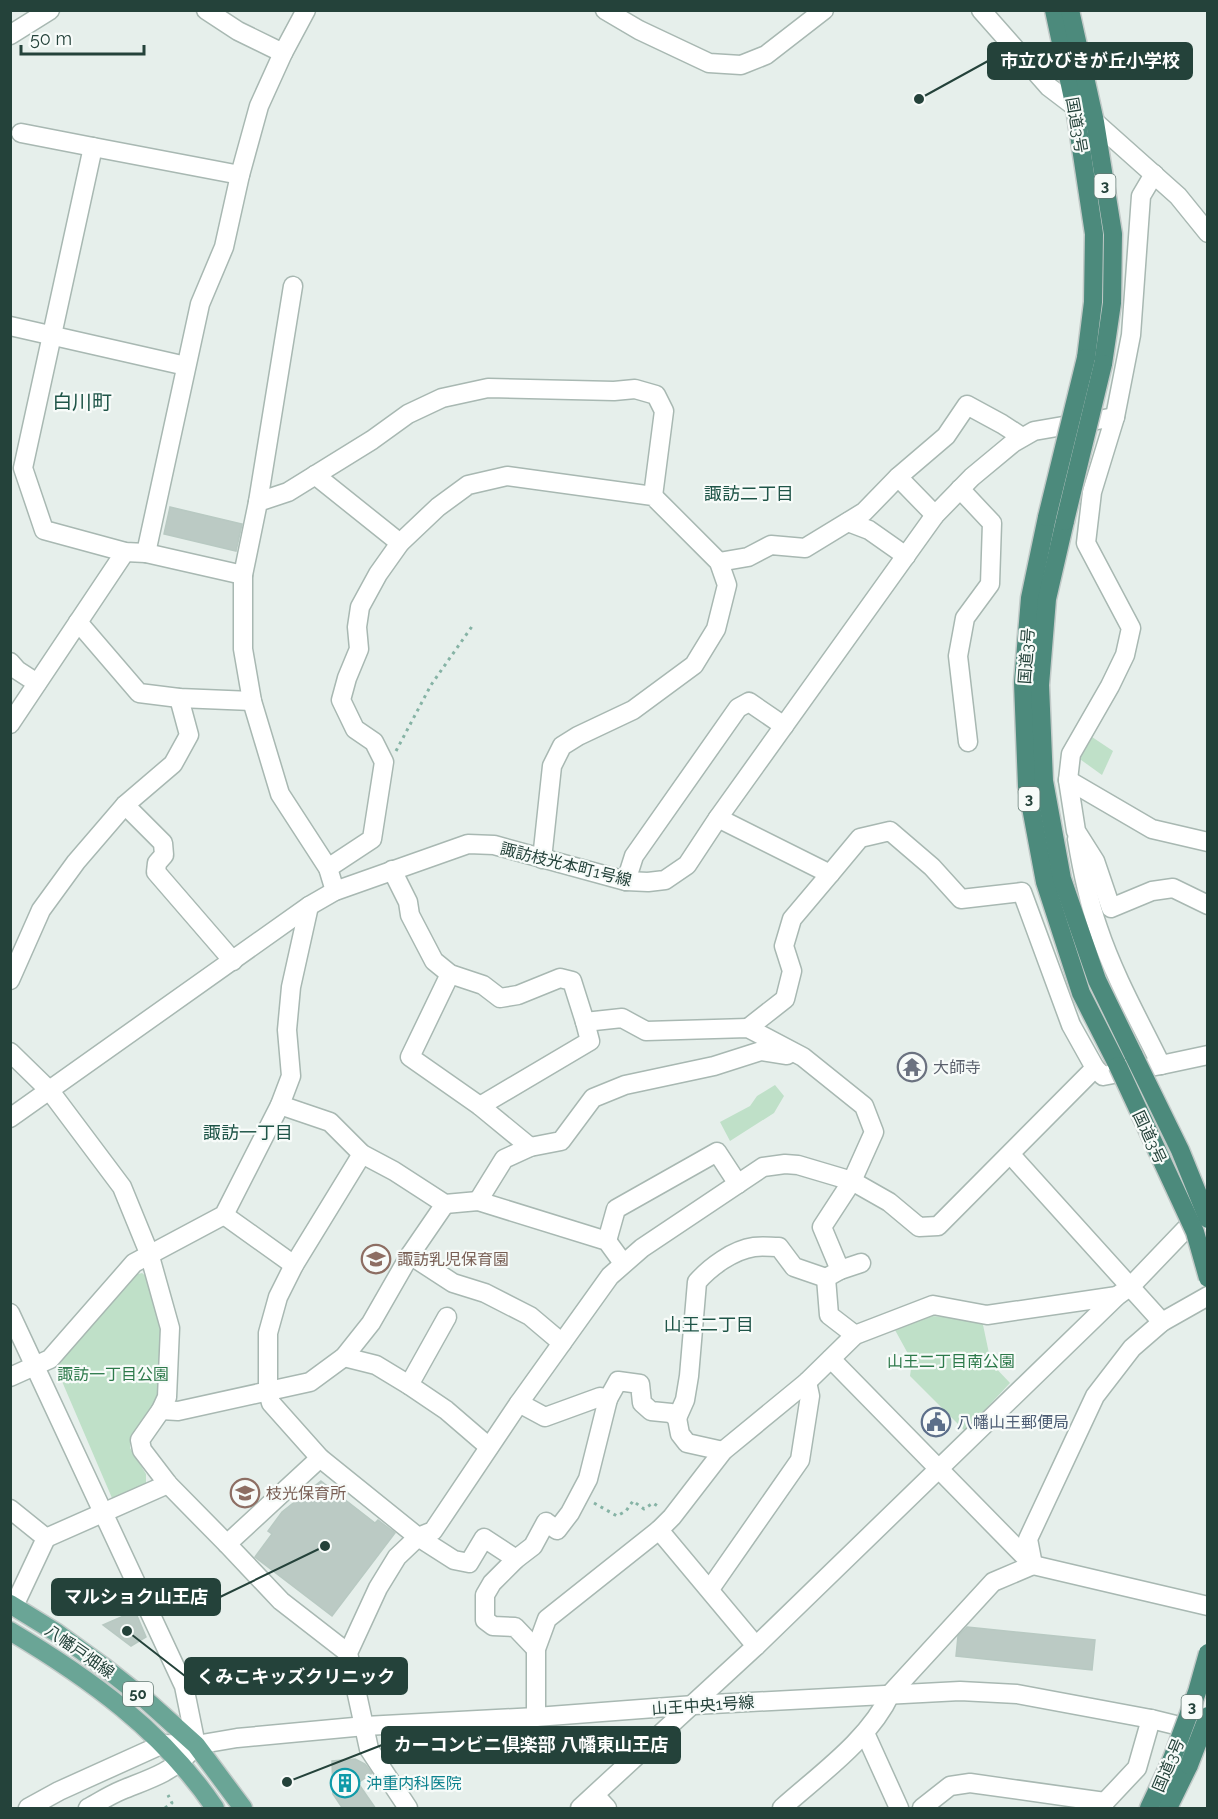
<svg xmlns="http://www.w3.org/2000/svg" width="1218" height="1819" font-family="Raleway,'Noto Sans JP',sans-serif">
<style>
.green{fill:#bfe0c8}
.building{fill:#bbcac4;stroke:#b8c9c2;stroke-width:1.5}
.lines{fill:none;stroke-linecap:round;stroke-linejoin:round}
.minor-casing{stroke:#a8b8b2;stroke-width:21}
.tertiary-casing{stroke:#a8b8b2;stroke-width:21}
.primary-casing{stroke:#c2cac8;stroke-width:21}
.trunk-casing{stroke:#c2cac8;stroke-width:21}
.path{stroke:#86b3a5;stroke-width:3;stroke-dasharray:3 4.5;stroke-linecap:butt}
.minor{stroke:#fff;stroke-width:18}
.tertiary{stroke:#fff;stroke-width:18}
.primary{stroke:#6aa596;stroke-width:18}
.trunk{stroke:#4c8a7c;stroke-width:18}
.trunk-bridge-casing{stroke:#c2cac8;stroke-width:21;stroke-linecap:butt}
.trunk-bridge{stroke:#4c8a7c;stroke-width:18}
.labels{text-anchor:middle;stroke-width:4.5;stroke-linejoin:round;paint-order:stroke}
.shield{fill:#f7fbf9;stroke:#637a73;stroke-width:1.5}
.shield-label{font-size:15px;font-weight:bold;fill:#24423a}
.street-label{font-size:16px;fill:#24423a;stroke:#f7fbf9}
.worship-label{font-size:16px;fill:#5b616d;stroke:#f7fbf9;text-anchor:start}
.education-label{font-size:16px;fill:#785e54;stroke:#f7fbf9;text-anchor:start}
.park-label{font-size:16px;fill:#2d7a4b;stroke:#f7fbf9}
.service-label{font-size:16px;fill:#4e5e75;stroke:#f7fbf9;text-anchor:start}
.culture-label{font-size:16px;fill:#0d838f;stroke:#f7fbf9;text-anchor:start}
.neighbourhood-label{font-size:18px;fill:#1f5548;stroke:#f7fbf9}
.quarter-label{font-size:20px;fill:#1f5548;stroke:#f7fbf9}
.leader{fill:none;stroke:#24423a;stroke-width:2}
.callout-dot{fill:#24423a;stroke:#f7fbf9;stroke-width:2}
.callout{fill:#24423a;stroke:#24423a;stroke-width:2}
.callout-label{font-size:18px;text-anchor:middle;font-weight:bold;fill:#fff}
</style>
<rect width="100%" height="100%" fill="#e6efeb"/>
<g class="green">
<polygon points="1089,735 1113,751 1102,775 1077,757"/>
<polygon points="775,1085 784,1096 774,1113 730,1141 720,1122 750,1106 757,1096"/>
<polygon points="142,1273 147,1277 162,1323 159,1398 130,1438 130,1448 146,1474 146,1483 112,1498 55,1365 131,1276"/>
<polygon points="932,1316 982,1320 991,1363 1010,1383 965,1431 910,1376 912,1361 895,1330"/>
</g>
<g class="building">
<polygon points="170,507 242,524 236,551 164,534"/>
<polygon points="321,1481 375,1523 378,1520 395,1533 332,1616 255,1557 272,1534 268,1531 282,1512"/>
<polygon points="135,1611 146,1637 131,1646 103,1625"/>
<polygon points="967,1627 1095,1640 1092,1670 956,1656 958,1636"/>
<polygon points="355,1759 365,1764 372,1773 358,1783 376,1809 343,1809 333,1794 332,1761"/>
</g>
<g class="lines">
<g class="minor-casing">
<g id="minor">
<polyline points="206,10 238,31 283,53"/>
<polyline points="605,10 639,30 709,63 741,65 766,55 824,10"/>
<polyline points="981,10 1049,87 1095,122 1178,196 1208,233"/>
<polyline points="10,35 50,10"/>
<polyline points="21,133 93,147"/>
<polyline points="1154,174 1141,196 1131,335 1115,417 1092,492 1086,543 1131,628 1125,655 1110,686 1071,754 1068,780 1076,831 1095,861 1111,908 1152,891 1173,888 1208,905"/>
<polyline points="240,175 93,147 23,468 44,530 125,552 146,553 243,575"/>
<polyline points="10,326 186,366"/>
<polyline points="315,475 400,543"/>
<polyline points="898,477 946,436 967,405 1002,424 1022,437"/>
<polyline points="960,489 992,523 990,584 965,618 958,656 968,742"/>
<polyline points="258,502 293,286"/>
<polyline points="848,522 869,530 906,556"/>
<polyline points="146,553 200,304 224,247 240,175 259,106 283,53 306,10"/>
<polyline points="719,562 748,557 771,545 805,548 864,512 898,477 935,515"/>
<polyline points="78,622 139,693 179,698 252,701"/>
<polyline points="10,662 17,670 37,683"/>
<polyline points="1068,780 1152,829 1208,842"/>
<polyline points="125,805 163,843 164,855 157,863 156,872 233,961"/>
<polyline points="718,818 830,874 792,919 784,946 792,971 785,999 748,1028"/>
<path d="M1077,839C1082,869 1088,899 1098,928C1114,976 1139,1020 1161,1065L1103,1076L1095,1068"/>
<polyline points="328,868 372,839 384,762 374,742 355,729 341,700 347,678 359,649 357,627 360,607 378,574 400,543 438,507 468,485 507,476 653,496 719,562 727,585 716,629 694,665 633,710 578,736 562,746 552,766 542,859"/>
<polyline points="392,870 408,902 410,915 434,961 450,974 483,985 500,998 518,995 560,978 572,981 585,1022 622,1018 646,1031 748,1028 803,1057 864,1106 874,1132 852,1181 822,1227 840,1270 826,1278 829,1315 855,1335"/>
<polyline points="626,881 634,856 738,708 749,702 784,726"/>
<polyline points="335,891 328,868 280,794 252,701 243,649 243,575 258,502 288,492 372,440 408,414 442,398 488,388 614,391 635,389 656,395 664,411 653,496"/>
<polyline points="450,974 410,1057 480,1106 530,1147"/>
<polyline points="10,980 41,910 76,862 125,805 173,764 189,735 179,698"/>
<polyline points="10,1052 50,1091 122,1187 149,1253 170,1328 167,1397 161,1410 140,1440 142,1450 168,1484 227,1544 281,1601 348,1653"/>
<polyline points="1161,1065 1208,1055"/>
<polyline points="280,1105 330,1122 362,1154 394,1171 445,1204 478,1201 607,1241 623,1263"/>
<polyline points="480,1106 590,1041 585,1022"/>
<polyline points="362,1154 294,1265 278,1297 268,1333 268,1392 271,1403 320,1458 418,1537 454,1560 469,1563 484,1538 516,1559"/>
<polyline points="1011,1155 1162,1322"/>
<polyline points="478,1201 504,1159 530,1147 561,1141 593,1098 625,1085 714,1066 761,1051 787,1055"/>
<polyline points="224,1215 294,1265"/>
<polyline points="607,1241 616,1209 717,1152 738,1184"/>
<polyline points="410,1255 453,1283 485,1293 530,1316 562,1343"/>
<polyline points="840,1270 861,1263"/>
<polyline points="344,1357 376,1365 409,1385 446,1410 489,1447"/>
<polyline points="831,1359 1033,1565 1208,1606"/>
<polyline points="10,1377 50,1359 134,1263 224,1215 280,1105 291,1076 287,1030 291,987 309,906"/>
<polyline points="409,1385 447,1317"/>
<polyline points="519,1403 545,1417 600,1397 608,1399 618,1381 640,1384 642,1403 651,1411 671,1413 677,1418 680,1434 687,1443 723,1451"/>
<polyline points="161,1410 178,1411 310,1382 344,1357 371,1323 410,1255 445,1204"/>
<path d="M677,1418L685,1400L689,1376L697,1282C710,1267 733,1250 754,1247C762,1246 771,1247 779,1247L794,1267L826,1278"/>
<polyline points="10,1509 46,1538 168,1484"/>
<polyline points="659,1530 756,1646"/>
<polyline points="227,1544 320,1458"/>
<polyline points="1033,1565 1028,1539 1095,1396 1132,1348 1162,1322 1208,1296"/>
<polyline points="710,1589 800,1460 810,1396 807,1382"/>
<polyline points="14,1606 46,1538"/>
<polyline points="536,1649 515,1627 493,1626 485,1620 485,1595 492,1583 516,1559 533,1546 546,1522 557,1530 570,1513 588,1479 608,1399"/>
<polyline points="536,1717 536,1649 547,1619 659,1530 672,1517 723,1451 807,1382 855,1335 933,1305 987,1315 1117,1296"/>
<polyline points="865,1733 899,1808"/>
<polyline points="595,1795 607,1808"/>
<polyline points="408,1808 369,1749 348,1653 378,1588 397,1557 418,1537 433,1531 519,1403 610,1276 642,1248 763,1167 785,1164 798,1165 852,1181 889,1202 919,1227 938,1226 1095,1068 1071,1025 1022,892 961,899 932,867 890,831 860,838 830,874"/>
<polyline points="580,1808 756,1646 1117,1296 1131,1286 1200,1214"/>
<path d="M782,1808C820,1774 869,1740 891,1693L993,1582L1033,1565"/>
<polyline points="922,1808 950,1786 970,1783 1105,1802"/>
<polyline points="1097,1808 1105,1802 1137,1768 1151,1719"/>
</g>
</g>
<g class="tertiary-casing">
<g id="tertiary">
<polyline points="10,724 125,552"/>
<polyline points="10,1118 309,906 335,891 468,844 494,845 626,881 648,882 665,880 687,865 718,818 935,515 972,477 1013,443 1034,431 1115,417"/>
<polyline points="10,1313 184,1686 196,1745"/>
<polyline points="28,1808 59,1791 163,1744 196,1745 237,1738 365,1726 536,1717 694,1705 960,1691 1017,1694 1151,1719 1208,1733"/>
<path d="M88,1808C99,1802 110,1795 122,1790C146,1780 171,1773 189,1753"/>
</g>
</g>
<g class="primary-casing">
<g id="primary">
<polyline points="10,1604 57,1633 104,1667 147,1701 196,1745 243,1808"/>
<path d="M10,1631C89,1678 163,1731 215,1808"/>
</g>
</g>
<g class="trunk-casing">
<g id="trunk">
<polyline points="1054,10 1075,108 1094,234 1093,302 1086,358"/>
<polyline points="1070,10 1095,122 1113,234 1112,303 1103,364"/>
<polyline points="1047,517 1030,598 1023,683 1027,786 1045,882 1081,993 1118,1066"/>
<polyline points="1065,521 1047,599 1040,685 1044,781 1062,879 1097,980 1134,1056"/>
<polyline points="1149,1808 1172,1759"/>
<polyline points="1168,1808 1189,1765"/>
</g>
</g>
<g class="path">
<polyline points="396,751 431,685 473,625"/>
<polyline points="594,1503 617,1516 626,1511 633,1501 644,1509 653,1503 659,1507"/>
<polyline points="165,1808 172,1803 168,1795"/>
</g>
<use href="#minor" class="minor"/>
<use href="#tertiary" class="tertiary"/>
<use href="#primary" class="primary"/>
<use href="#trunk" class="trunk"/>
<g class="trunk-bridge-casing">
<g id="trunk-bridge">
<polyline points="1047,517 1086,358"/>
<polyline points="1065,521 1103,364"/>
<polyline points="1134,1056 1180,1150 1208,1219"/>
<polyline points="1118,1066 1195,1232 1208,1278"/>
<polyline points="1172,1759 1197,1692 1208,1653"/>
<polyline points="1189,1765 1208,1716"/>
</g>
</g>
<use href="#trunk-bridge" class="trunk-bridge"/>
</g>
<defs>
<g id="temple-ring" transform="scale(1.5)"><circle r="9.5" fill="#f7fbf9" stroke="#6b7280" stroke-width="1.5"/><path d="M0-6L5-2H3V0L6.5 2.5H4V6H1.5V3h-3V6H-4V2.5H-6.5L-3 0V-2H-5Z" fill="#6b7280"/></g>
<g id="school-ring" transform="scale(1.5)"><circle r="9.5" fill="#f7fbf9" stroke="#8d6e63" stroke-width="1.5"/><path d="M0-5L7-2L0 1L-7-2ZM-4 1L0 2.5L4 1V4Q0 6-4 4Z" fill="#8d6e63"/></g>
<g id="civic-ring" transform="scale(1.5)"><circle r="9.5" fill="#f7fbf9" stroke="#5c6f8a" stroke-width="1.5"/><path d="M-.6-6.5H3V-4.5H.6V-3L4-1V1h2V6H-6V1h2V-1L-.6-3ZM-1.2 2.5V6h2.4V2.5Z" fill="#5c6f8a"/></g>
<g id="building-ring" transform="scale(1.5)"><circle r="9.5" fill="#f7fbf9" stroke="#0f9aa8" stroke-width="1.5"/><path d="M-4-6H4V6H1V3H-1V6H-4ZM-2.5-4.3h1.7v1.8h-1.7ZM.8-4.3h1.7v1.8H.8ZM-2.5-1h1.7V.8h-1.7ZM.8-1h1.7V.8H.8Z" fill="#0f9aa8"/></g>
</defs>
<g fill-rule="evenodd">
<use href="#temple-ring" x="912" y="1067"/>
<use href="#school-ring" x="376" y="1259"/>
<use href="#civic-ring" x="936" y="1422"/>
<use href="#school-ring" x="245" y="1493"/>
<use href="#building-ring" x="345" y="1783"/>
</g>
<g class="labels">
<g class="shield">
<rect x="1094.5" y="174" width="21" height="24" rx="4.5"/>
<rect x="1018.5" y="787" width="21" height="24" rx="4.5"/>
<rect x="123" y="1682" width="30" height="24" rx="4.5"/>
<rect x="1181.5" y="1695" width="21" height="24" rx="4.5"/>
</g>
<g class="shield-label">
<text x="1105" y="191">3</text>
<text x="1029" y="804">3</text>
<text x="138" y="1699">50</text>
<text x="1192" y="1712">3</text>
</g>
<g class="street-label">
<text transform="translate(1077 125) rotate(80)" y="6">国道3号</text>
<text transform="translate(1026 656) rotate(-86)" y="6">国道3号</text>
<text transform="translate(566 864) rotate(14)" y="6">諏訪枝光本町1号線</text>
<text transform="translate(1150 1137) rotate(65)" y="6">国道3号</text>
<text transform="translate(80 1651) rotate(35)" y="6">八幡戸畑線</text>
<text transform="translate(703 1705) rotate(-4)" y="6">山王中央1号線</text>
<text transform="translate(1168 1765) rotate(-67)" y="6">国道3号</text>
</g>
<g class="worship-label">
<text x="933" y="1073">大師寺</text>
</g>
<g class="education-label">
<text x="397" y="1265">諏訪乳児保育園</text>
<text x="266" y="1499">枝光保育所</text>
</g>
<g class="park-label">
<text x="951" y="1367">山王二丁目南公園</text>
<text x="113" y="1380">諏訪一丁目公園</text>
</g>
<g class="service-label">
<text x="957" y="1428">八幡山王郵便局</text>
</g>
<g class="culture-label">
<text x="366" y="1789">沖重内科医院</text>
</g>
<g class="neighbourhood-label">
<text x="749" y="500">諏訪二丁目</text>
<text x="248" y="1139">諏訪一丁目</text>
<text x="709" y="1331">山王二丁目</text>
</g>
<g class="quarter-label">
<text x="82" y="409">白川町</text>
</g>
</g>
<path class="leader" d="M919 99L988 61M325 1546L220 1597M127 1631L185 1676M287 1782L382 1745"/>
<g class="callout-dot">
<circle cx="919" cy="99" r="6"/>
<circle cx="325" cy="1546" r="6"/>
<circle cx="127" cy="1631" r="6"/>
<circle cx="287" cy="1782" r="6"/>
</g>
<g class="callout">
<rect x="988" y="43" width="204" height="36" rx="6"/>
<rect x="52" y="1579" width="168" height="36" rx="6"/>
<rect x="185" y="1658" width="222" height="36" rx="6"/>
<rect x="382" y="1727" width="298" height="36" rx="6"/>
</g>
<g class="callout-label">
<text x="1090" y="67">市立ひびきが丘小学校</text>
<text x="136" y="1603">マルショク山王店</text>
<text x="296" y="1683">くみこキッズクリニック</text>
<text x="531" y="1751">カーコンビニ倶楽部 八幡東山王店</text>
</g>
<rect width="1218" height="1819" fill="none" stroke="#24423a" stroke-width="24"/>
<path d="M21 45v9h123v-9" fill="none" stroke="#24423a" stroke-width="3"/>
<text x="30" y="45" font-size="18" fill="#24423a" stroke="#f7fbf9" stroke-width="4.5" paint-order="stroke">50 m</text>
</svg>
